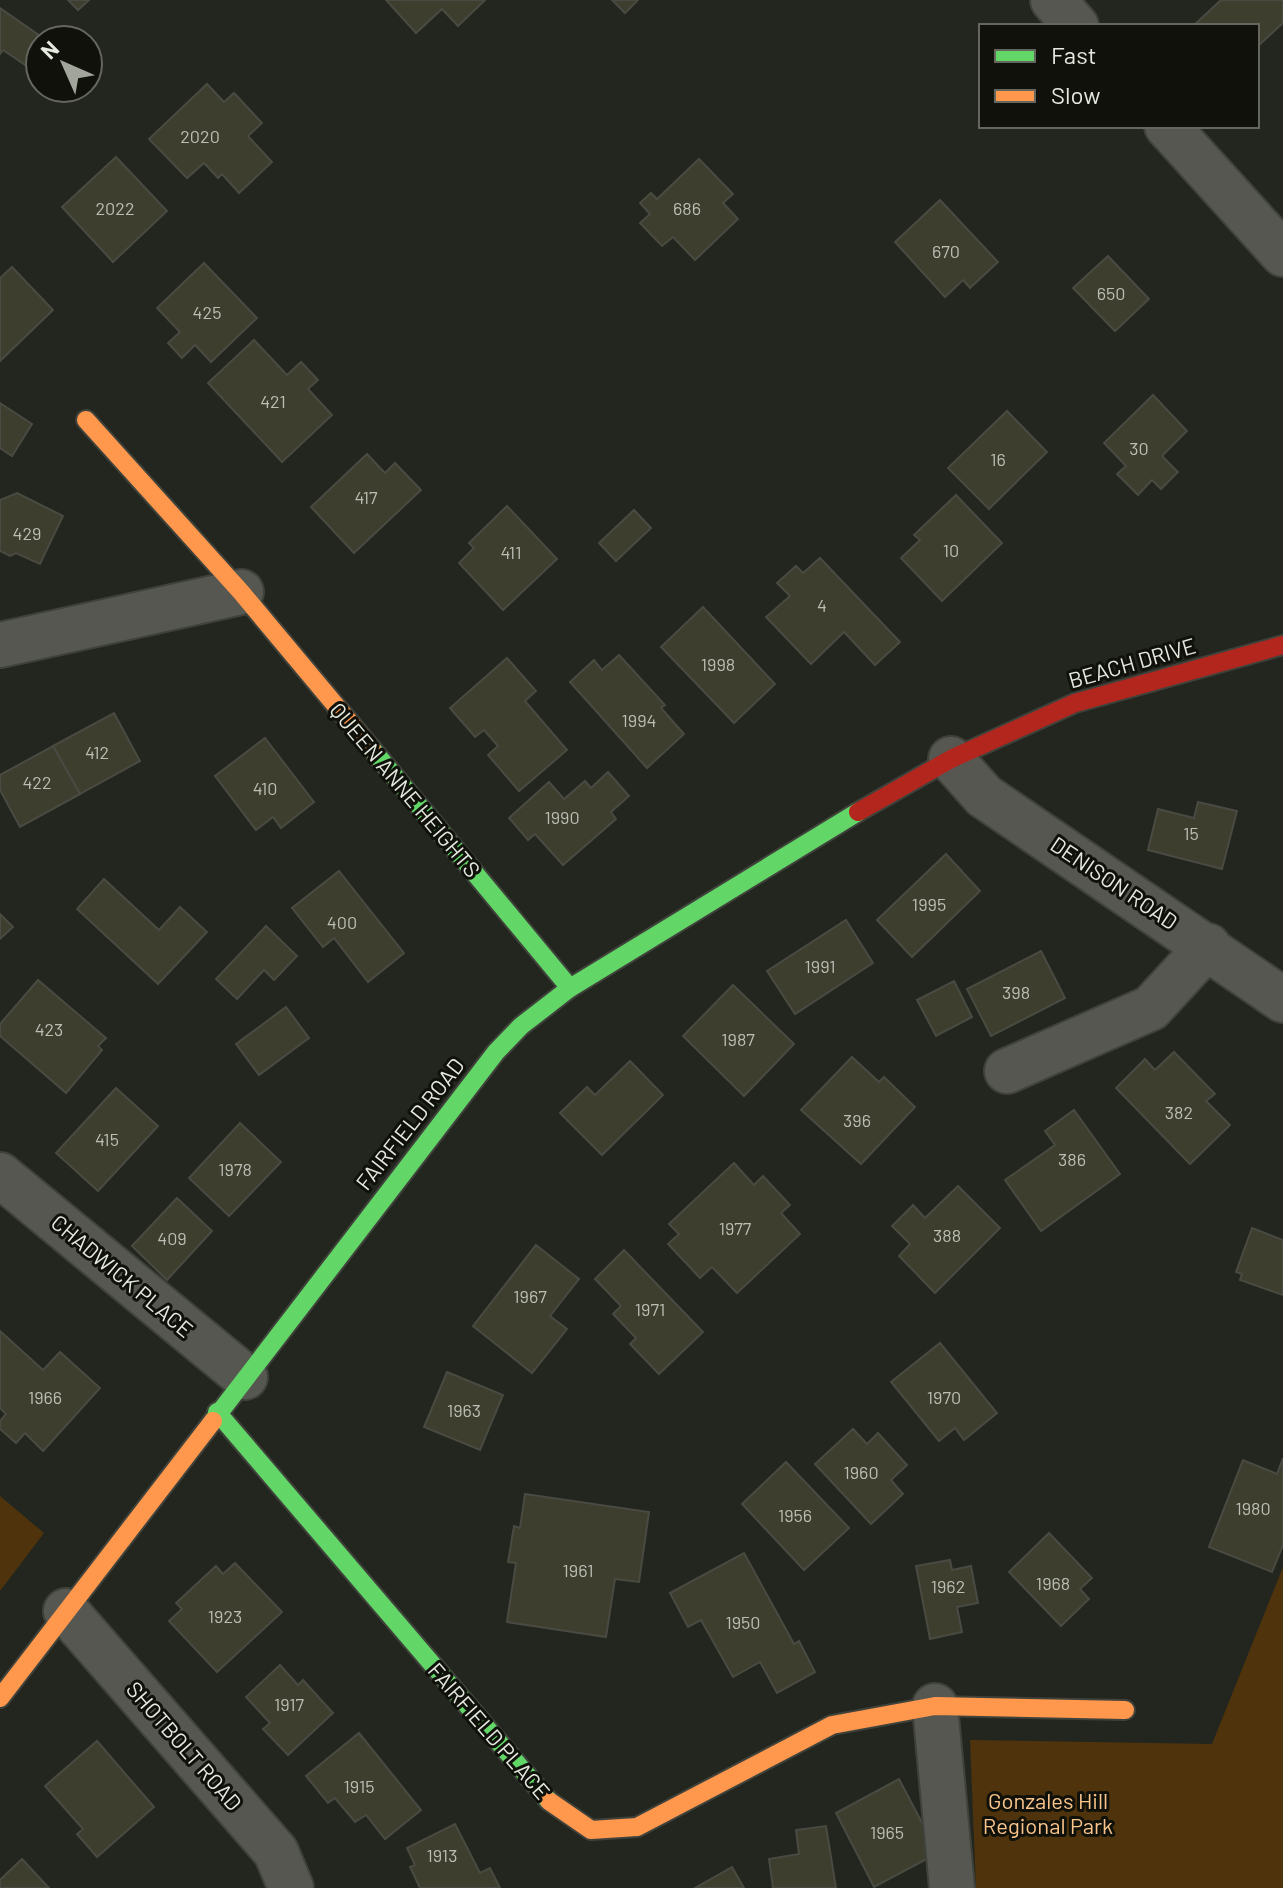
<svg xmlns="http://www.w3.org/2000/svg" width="1283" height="1888" font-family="Barlow,sans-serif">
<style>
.green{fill:#4f330c}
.building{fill:#3e3e2f;stroke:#494a42;stroke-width:2}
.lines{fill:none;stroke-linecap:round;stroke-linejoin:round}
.street-casing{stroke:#3f423b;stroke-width:48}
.fast-casing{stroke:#3f423b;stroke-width:22}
.slow-casing{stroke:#3f423b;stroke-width:22}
.jam-casing{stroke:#3f423b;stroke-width:22}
.street{stroke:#555750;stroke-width:44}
.fast{stroke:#63d668;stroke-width:18}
.slow{stroke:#ff974d;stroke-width:18}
.jam{stroke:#b3261e;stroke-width:18}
.labels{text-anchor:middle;stroke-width:6;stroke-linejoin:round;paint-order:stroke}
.number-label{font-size:18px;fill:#bbbeb3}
.street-label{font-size:22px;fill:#e5e9df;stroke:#0f110a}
.park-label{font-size:22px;fill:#fac48b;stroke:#0f110a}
</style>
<rect width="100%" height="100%" fill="#23261e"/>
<g class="green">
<polygon points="0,1496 44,1533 0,1591"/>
<polygon points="1283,1567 1283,1888 976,1888 970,1740 1212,1744"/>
</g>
<g class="building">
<polygon points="68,0 89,0 78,10"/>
<polygon points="386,0 485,0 458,26 442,9 416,33"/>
<polygon points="612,0 638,0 625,13"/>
<polygon points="1221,0 1283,0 1283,23 1257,47 1257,26 1193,26"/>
<polygon points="0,8 46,40 40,40 40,75 3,50 0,54"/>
<polygon points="207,84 224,102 234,93 262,123 248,136 272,162 239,193 222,174 218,178 204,163 187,178 149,139"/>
<polygon points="116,157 167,211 113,262 62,207"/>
<polygon points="699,159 733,194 723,203 738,219 695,260 673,237 662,246 640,223 650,214 640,203 651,193 657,199"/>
<polygon points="940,200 998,262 970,288 963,280 945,297 895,242"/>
<polygon points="1108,256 1149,299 1115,331 1073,288"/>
<polygon points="204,263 257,318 211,362 195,345 182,358 168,343 180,332 157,308"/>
<polygon points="12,267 53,310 0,361 0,278"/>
<polygon points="254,340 287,375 301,362 318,380 308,389 332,415 282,462 208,383"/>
<polygon points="1153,395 1187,431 1162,456 1178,472 1161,489 1152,480 1138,495 1117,474 1126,466 1104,443"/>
<polygon points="0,403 32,424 12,456 0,448"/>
<polygon points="1007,411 1047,452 989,509 948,468"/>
<polygon points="367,454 385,473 395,463 421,490 354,553 311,507"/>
<polygon points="17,493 63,516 40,564 16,553 10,556 0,551 0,500"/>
<polygon points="956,495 1002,543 942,601 901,558 920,540 914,535"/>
<polygon points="507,506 557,559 503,610 459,563 474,548 469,543"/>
<polygon points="634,510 651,528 616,561 599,543"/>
<polygon points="820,558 900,642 875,665 844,632 811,664 766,617 790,596 777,583 796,566 803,573"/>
<polygon points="703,607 775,684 734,723 661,647"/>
<polygon points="619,655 665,705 661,708 684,734 647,768 570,682 594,660 602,670"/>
<polygon points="507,658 536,691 525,701 567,750 519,791 488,755 498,746 484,730 475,737 450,708"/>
<polygon points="114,713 140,761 80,794 53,746"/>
<polygon points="265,738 314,802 281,828 273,817 256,830 215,776"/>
<polygon points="53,746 80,794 20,827 0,790 0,775"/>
<polygon points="608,772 629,796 611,812 616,819 563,865 535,834 528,840 509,818 549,782 564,799 585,781 591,788"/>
<polygon points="1198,802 1237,811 1222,869 1148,850 1158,809 1194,818"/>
<polygon points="946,854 980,891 912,957 877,920"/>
<polygon points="339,871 404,953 368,982 334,938 323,947 292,908"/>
<polygon points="104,879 159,930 180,907 207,932 158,984 77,909"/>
<polygon points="0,914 13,927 0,939"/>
<polygon points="846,920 873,963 795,1014 767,971"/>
<polygon points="266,926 297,956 274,980 264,970 237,999 216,979"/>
<polygon points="1041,951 1065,998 991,1036 967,989"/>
<polygon points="38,980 106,1038 98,1046 102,1050 66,1093 0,1036 0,1024"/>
<polygon points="954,981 972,1017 936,1036 917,1000"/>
<polygon points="733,985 794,1044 744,1096 683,1036"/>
<polygon points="286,1007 309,1038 259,1075 236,1044"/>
<polygon points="1174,1052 1215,1094 1206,1101 1230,1125 1190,1164 1116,1088 1145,1059 1155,1070"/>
<polygon points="852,1057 879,1082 884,1077 915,1107 861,1164 801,1110"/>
<polygon points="630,1061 663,1095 602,1155 560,1113 587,1087 595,1095"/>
<polygon points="116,1088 158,1126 98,1191 56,1153"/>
<polygon points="1074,1110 1120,1174 1041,1231 1005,1180 1055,1145 1045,1131"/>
<polygon points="240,1123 281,1162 229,1216 189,1178"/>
<polygon points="734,1163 754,1185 763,1176 790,1205 781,1213 800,1234 737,1293 712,1267 700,1278 668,1244 679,1234 669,1224"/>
<polygon points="958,1186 1000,1228 935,1293 899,1256 910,1244 892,1226 913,1205 925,1218"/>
<polygon points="177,1198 212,1231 167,1280 132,1246"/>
<polygon points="1252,1228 1283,1240 1283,1295 1240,1280 1242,1274 1236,1272"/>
<polygon points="536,1245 579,1279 550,1316 567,1329 532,1373 473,1326"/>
<polygon points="624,1250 703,1332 659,1374 630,1344 636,1338 613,1314 621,1306 595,1279"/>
<polygon points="0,1331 43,1370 60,1352 100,1388 43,1451 25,1433 16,1443 0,1429 0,1421 6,1414 0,1408"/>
<polygon points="940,1343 997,1413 964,1440 955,1428 939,1441 891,1382"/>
<polygon points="447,1372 503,1395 480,1450 424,1427"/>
<polygon points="853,1429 867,1444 878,1433 907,1465 891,1480 903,1494 871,1524 815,1464"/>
<polygon points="1283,1458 1283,1545 1272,1572 1209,1547 1243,1460 1277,1474"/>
<polygon points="786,1462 849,1528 804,1570 742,1504"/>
<polygon points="525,1494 649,1512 639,1582 615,1579 606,1637 507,1622 516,1563 508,1562 514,1526 520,1528"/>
<polygon points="1049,1533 1092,1578 1080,1589 1089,1599 1061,1626 1009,1572"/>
<polygon points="744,1553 794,1644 799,1641 815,1672 777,1693 760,1662 733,1677 701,1620 688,1627 670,1593"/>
<polygon points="950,1560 952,1570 971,1566 978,1603 957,1607 962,1632 930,1639 916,1566"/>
<polygon points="235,1563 282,1612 217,1672 169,1621 182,1609 176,1603 216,1566 223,1574"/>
<polygon points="280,1665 298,1685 303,1680 333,1713 288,1755 263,1729 270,1723 246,1697"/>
<polygon points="359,1733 421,1810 385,1839 366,1815 355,1822 335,1798 328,1803 306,1776"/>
<polygon points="97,1741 154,1807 97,1857 77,1834 83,1829 45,1786"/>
<polygon points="899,1779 938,1853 874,1887 836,1813"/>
<polygon points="455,1824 480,1873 490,1868 500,1888 420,1888 410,1867 415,1865 407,1848"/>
<polygon points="826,1826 836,1888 773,1888 769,1859 799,1854 796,1830"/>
<polygon points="22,1859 49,1888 0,1888 0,1880"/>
<polygon points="732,1867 744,1888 695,1888"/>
</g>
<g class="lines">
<g class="street-casing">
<g id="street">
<polyline points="1053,0 1076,26"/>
<polyline points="1167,126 1283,254"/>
<polyline points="0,645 241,592"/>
<polyline points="951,759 984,796 1283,1000"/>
<polyline points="1007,1071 1151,1008 1208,946"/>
<polyline points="0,1175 245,1377"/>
<polyline points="66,1611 276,1852 291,1888"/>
<polyline points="935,1706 952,1888"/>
</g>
</g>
<g class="fast-casing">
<g id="fast">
<polyline points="372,749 570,988"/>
<polyline points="217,1412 549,1801"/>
<polyline points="213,1421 496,1052 521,1026 570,988 858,812"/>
</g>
</g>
<g class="slow-casing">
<g id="slow">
<polyline points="86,420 241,592 372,749"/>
<polyline points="0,1698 213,1421"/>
<polyline points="549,1801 591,1830 637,1827 832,1725 935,1706 1125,1710"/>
</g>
</g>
<g class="jam-casing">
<polyline id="jam" points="858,812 951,759 1075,703 1283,645"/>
</g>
<use href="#street" class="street"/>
<use href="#fast" class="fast"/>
<use href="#slow" class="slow"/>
<use href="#jam" class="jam"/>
</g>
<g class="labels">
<g class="number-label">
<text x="200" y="143">2020</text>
<text x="115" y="215">2022</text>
<text x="687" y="215">686</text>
<text x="946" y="258">670</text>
<text x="1111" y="300">650</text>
<text x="207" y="319">425</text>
<text x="273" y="408">421</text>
<text x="1139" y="455">30</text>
<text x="998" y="466">16</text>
<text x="366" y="504">417</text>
<text x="27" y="540">429</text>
<text x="951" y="557">10</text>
<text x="511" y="559">411</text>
<text x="822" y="612">4</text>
<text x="718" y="671">1998</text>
<text x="639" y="727">1994</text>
<text x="97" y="759">412</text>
<text x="37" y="789">422</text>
<text x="265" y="795">410</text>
<text x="562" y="824">1990</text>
<text x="1191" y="840">15</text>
<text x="929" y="911">1995</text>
<text x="342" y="929">400</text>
<text x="820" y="973">1991</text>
<text x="1016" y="999">398</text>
<text x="49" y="1036">423</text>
<text x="738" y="1046">1987</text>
<text x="1179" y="1119">382</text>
<text x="857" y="1127">396</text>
<text x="107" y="1146">415</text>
<text x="1072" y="1166">386</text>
<text x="235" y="1176">1978</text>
<text x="735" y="1235">1977</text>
<text x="947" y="1242">388</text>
<text x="172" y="1245">409</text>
<text x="530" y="1303">1967</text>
<text x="650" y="1316">1971</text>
<text x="45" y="1404">1966</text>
<text x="944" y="1404">1970</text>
<text x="464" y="1417">1963</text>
<text x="861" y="1479">1960</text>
<text x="1253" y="1515">1980</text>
<text x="795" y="1522">1956</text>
<text x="578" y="1577">1961</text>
<text x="1053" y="1590">1968</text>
<text x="948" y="1593">1962</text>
<text x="225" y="1623">1923</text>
<text x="743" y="1629">1950</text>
<text x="289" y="1711">1917</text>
<text x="359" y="1793">1915</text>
<text x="887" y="1839">1965</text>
<text x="442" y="1862">1913</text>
</g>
<g class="street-label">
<text transform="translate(1132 663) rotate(-16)" y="8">BEACH DRIVE</text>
<text transform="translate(405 790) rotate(50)" y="8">QUEEN ANNE HEIGHTS</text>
<text transform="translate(1114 883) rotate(34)" y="8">DENISON ROAD</text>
<text transform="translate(410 1124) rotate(-52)" y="8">FAIRFIELD ROAD</text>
<text transform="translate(122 1276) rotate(40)" y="8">CHADWICK PLACE</text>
<text transform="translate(489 1731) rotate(49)" y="8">FAIRFIELD PLACE</text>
<text transform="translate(184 1746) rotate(49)" y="8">SHOTBOLT ROAD</text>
</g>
<g class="park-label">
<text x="1048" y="1809">Gonzales Hill<tspan x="1048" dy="25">Regional Park</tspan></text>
</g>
</g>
<rect x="979" y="24" width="280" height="104" fill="#0f110a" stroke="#65675f" stroke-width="2"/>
<rect x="995" y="50" width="40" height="12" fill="#63d668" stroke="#65675f" stroke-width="2"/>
<text x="1051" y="64" font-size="24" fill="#e5e9df">Fast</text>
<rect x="995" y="90" width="40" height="12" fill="#ff974d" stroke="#65675f" stroke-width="2"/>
<text x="1051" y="104" font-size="24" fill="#e5e9df">Slow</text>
<g transform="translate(64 64) rotate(315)"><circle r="38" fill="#0f110a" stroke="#65675f" stroke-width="2"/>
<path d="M0-6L14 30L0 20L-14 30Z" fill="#a1a59b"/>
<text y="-12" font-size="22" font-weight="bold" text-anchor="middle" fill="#e5e9df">N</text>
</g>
</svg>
